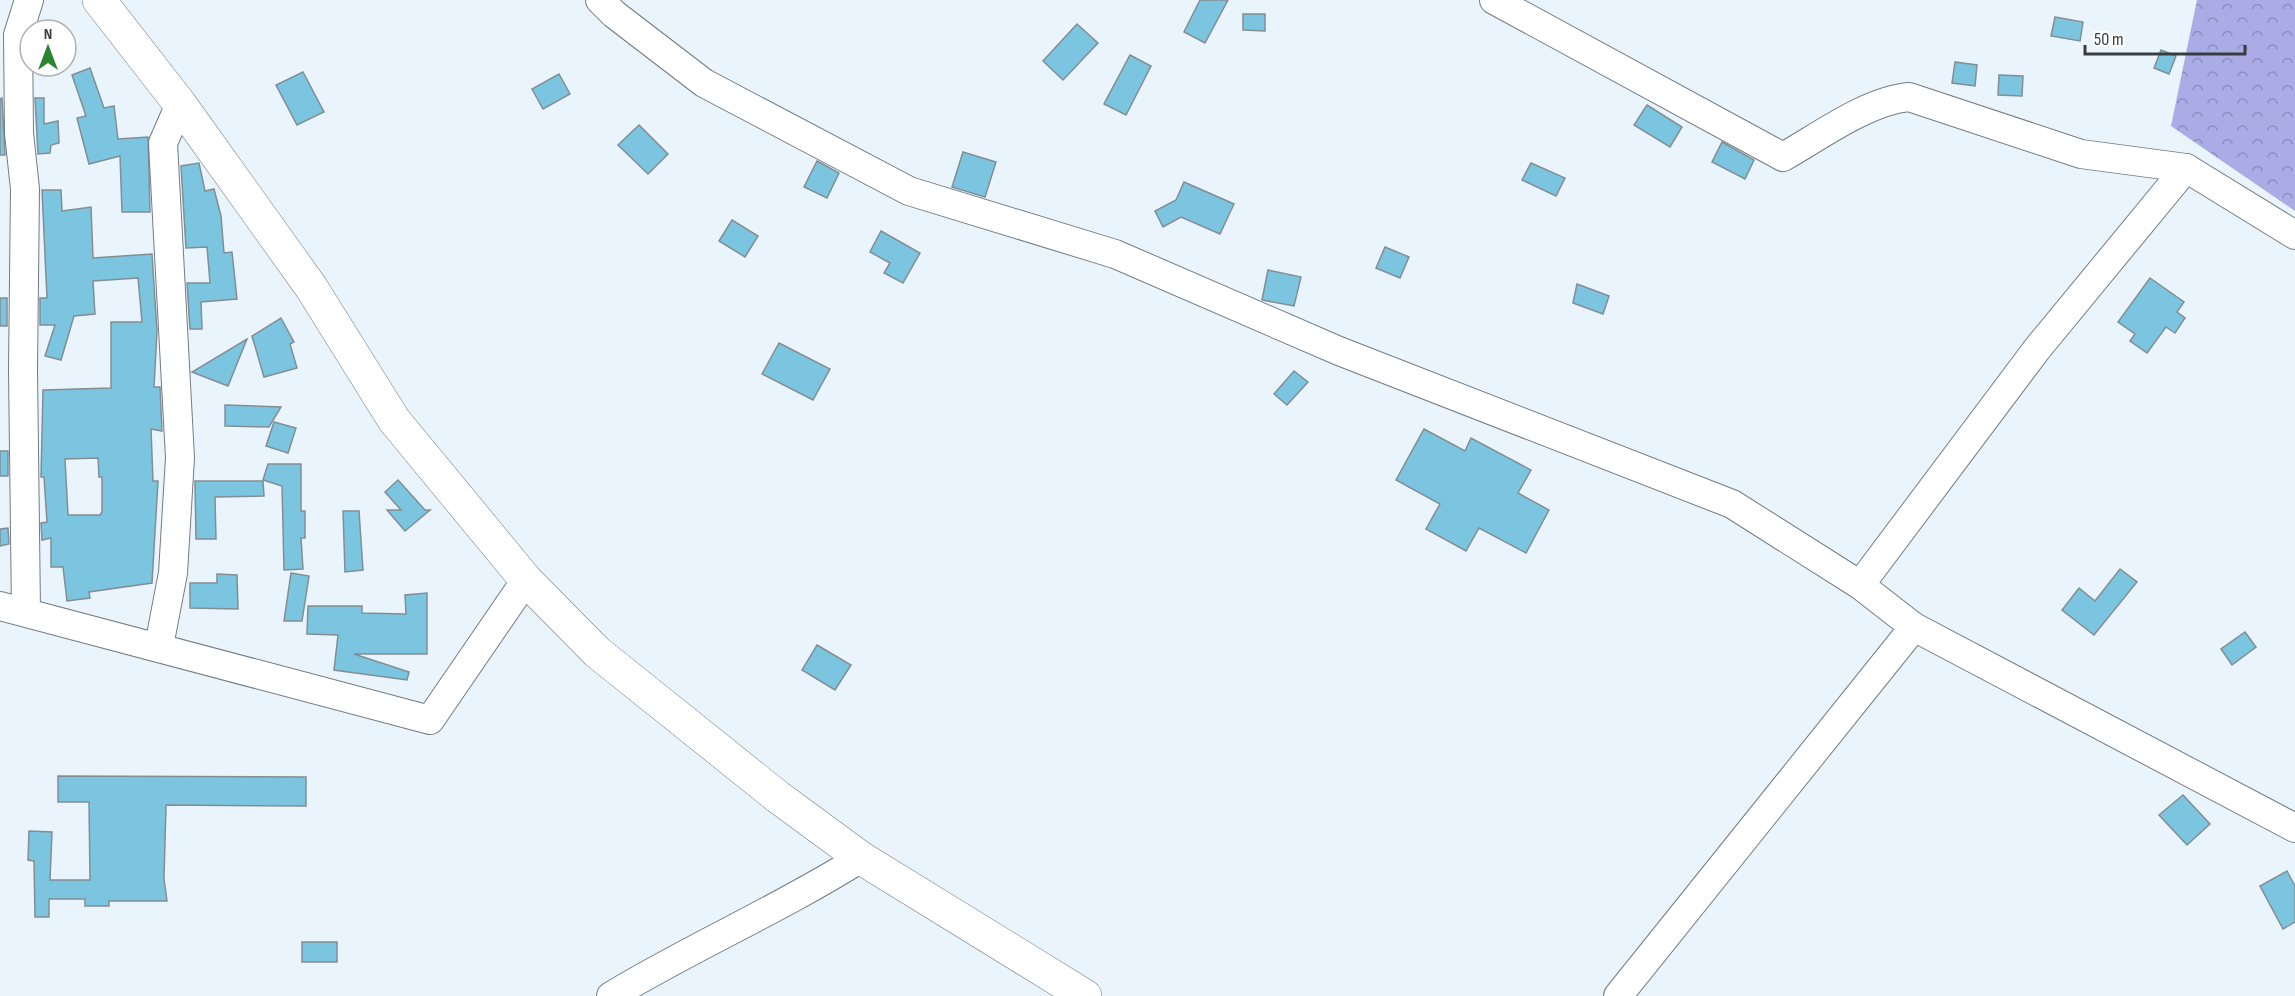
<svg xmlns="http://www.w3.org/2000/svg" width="2295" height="996" font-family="'Sofia Sans Condensed',sans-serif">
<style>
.forest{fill:url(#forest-crowns)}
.building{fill:#7cc5e1;stroke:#828e93;stroke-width:1.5;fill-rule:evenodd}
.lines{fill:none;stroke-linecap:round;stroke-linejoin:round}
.minor-casing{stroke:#737c83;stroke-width:30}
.major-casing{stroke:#737c83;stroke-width:34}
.minor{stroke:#fff;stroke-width:28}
.major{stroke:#fff;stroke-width:33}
</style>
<defs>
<pattern id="forest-crowns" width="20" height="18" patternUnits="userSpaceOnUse" patternTransform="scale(1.5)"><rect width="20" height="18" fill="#abace6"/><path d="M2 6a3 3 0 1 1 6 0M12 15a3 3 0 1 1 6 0" fill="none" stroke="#8c8dbc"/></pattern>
</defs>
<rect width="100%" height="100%" fill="#eaf4fc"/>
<polygon class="forest" points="2197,0 2295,0 2295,211 2171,126"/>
<g class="building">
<polygon points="1200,0 1228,0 1205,43 1184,32"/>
<polygon points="1243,14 1265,14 1265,31 1243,30"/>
<polygon points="2055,17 2083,22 2080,41 2051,36"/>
<polygon points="1077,24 1098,43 1063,80 1043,61"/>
<polygon points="2161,50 2176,56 2169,74 2154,68"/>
<polygon points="1130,55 1151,66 1126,115 1104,104"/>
<polygon points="1955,62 1977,65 1975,86 1952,83"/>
<polygon points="90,68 104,108 114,106 118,139 148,137 150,212 122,212 120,156 89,164 77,118 86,116 72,75"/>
<polygon points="303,72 324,112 297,125 276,85"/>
<polygon points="559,74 570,94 543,109 532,89"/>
<polygon points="1999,75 2023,76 2022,96 1998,95"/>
<polygon points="2,98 5,155 0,155 0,99"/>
<polygon points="35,98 44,98 44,124 58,121 59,143 51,145 50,153 38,154"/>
<polygon points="1647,105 1682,127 1670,147 1634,125"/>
<polygon points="639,125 668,154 648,174 618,145"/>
<polygon points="1722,142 1754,160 1745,179 1712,162"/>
<polygon points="963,152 996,162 985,197 952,187"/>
<polygon points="817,161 839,173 827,198 804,187"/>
<polygon points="199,163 205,191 214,189 221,216 224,253 232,252 237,299 201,302 202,329 190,329 187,283 210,283 207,247 186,248 181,166"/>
<polygon points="1531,163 1565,178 1556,196 1522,180"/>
<polygon points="1184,182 1234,204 1220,234 1181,217 1163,227 1155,211 1176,200"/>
<path d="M42,190H61L62,211L91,207L93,258L152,254L157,331L154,387H160L162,431L151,429L153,481H158L152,583L89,592L90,598L67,601L63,567H51V538L42,540L41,523L47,522L44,477H41L43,390L111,388V322H142L138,278L93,281L95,314L74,316L61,360L45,356L55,325H40V298H47ZM98,458L99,477H102V512L100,515H68L65,459Z"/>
<polygon points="732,220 758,236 745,257 719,241"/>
<polygon points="881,231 920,253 903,283 884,273 890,263 870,252"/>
<polygon points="1385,247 1409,257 1400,278 1376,268"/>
<polygon points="1268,270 1301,277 1294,306 1262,300"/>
<polygon points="2150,278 2184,302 2177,312 2185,318 2175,333 2166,327 2147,353 2130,341 2135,334 2118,322"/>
<polygon points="1577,284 1609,296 1603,314 1573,303"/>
<rect x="0" y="298" width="7" height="28"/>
<polygon points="281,318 294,342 290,344 297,368 264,377 252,336"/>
<polygon points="247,339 228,386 192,372"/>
<polygon points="779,343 830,369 813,400 762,374"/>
<polygon points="1294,371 1308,382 1287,405 1274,394"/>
<polygon points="225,405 281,407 269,427 225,426"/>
<polygon points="274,422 296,428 288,453 266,446"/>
<polygon points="1424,429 1465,451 1471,438 1531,470 1518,493 1549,510 1526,553 1479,528 1466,551 1426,529 1440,504 1396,480"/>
<rect x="0" y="451" width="8" height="25"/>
<polygon points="268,464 301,464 301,511 305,511 305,538 301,538 303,569 284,570 282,486 263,480"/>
<polygon points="398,480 425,510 430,510 405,531 387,510 401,510 385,492"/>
<polygon points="195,481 263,481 264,496 215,497 216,539 196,539"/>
<polygon points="343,511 359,511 363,570 345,572"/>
<polygon points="8,528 9,544 0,546 0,529"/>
<polygon points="2120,569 2137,582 2094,635 2062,610 2079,588 2095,601"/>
<polygon points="291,573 309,576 302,621 284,621"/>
<polygon points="217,574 237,575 238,609 190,608 190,583 217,583"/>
<polygon points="427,593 427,654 354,654 409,672 407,680 334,670 338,635 307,634 308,606 362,606 362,613 406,614 405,595"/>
<polygon points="2245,632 2256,647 2232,665 2221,649"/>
<polygon points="817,645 851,665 835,690 802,670"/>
<polygon points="58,776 306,777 306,806 166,805 164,879 167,901 109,901 109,906 85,906 85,899 49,899 49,917 35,917 34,861 28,860 29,831 52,832 50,880 90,880 89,802 58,802"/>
<polygon points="2183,795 2210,824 2187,845 2159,815"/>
<polygon points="2287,871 2295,886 2295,922 2283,929 2260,886"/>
<rect x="302" y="942" width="35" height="20"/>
</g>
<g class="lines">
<g class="minor-casing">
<g id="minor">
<polyline points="600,0 614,14 704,83 909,191 1115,254 1339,351 1732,504 1860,585"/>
<path d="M1494,0L1783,157C1820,136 1867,101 1909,97L2081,154L2186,168"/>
<polyline points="0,606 430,720 526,580"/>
<polyline points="26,612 23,370 25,189 19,133 18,35 29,0"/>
<polyline points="1914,627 1860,585 2037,349 2186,168 2295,235"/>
<polyline points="159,646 173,573 180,458 163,143 180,104"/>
<path d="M611,996C692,947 780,909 861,858"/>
<polyline points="1618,996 1914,627 2295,828"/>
</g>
</g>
<g class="major-casing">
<polyline id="major" points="99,0 180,104 311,287 394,420 526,580 597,652 778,797 861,858 1085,996"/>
</g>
<use href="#minor" class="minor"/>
<use href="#major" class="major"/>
</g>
<g transform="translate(48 48)"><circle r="28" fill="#ffffff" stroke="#b0b1b3" stroke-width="1.5"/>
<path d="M0-4.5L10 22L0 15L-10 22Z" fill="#2c8433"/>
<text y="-9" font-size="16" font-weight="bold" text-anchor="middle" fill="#393d40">N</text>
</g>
<path d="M2085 45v9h160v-9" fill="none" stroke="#393d40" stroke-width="3"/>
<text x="2094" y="45" font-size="18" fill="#393d40" stroke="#ffffff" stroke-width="4.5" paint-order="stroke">50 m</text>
</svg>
